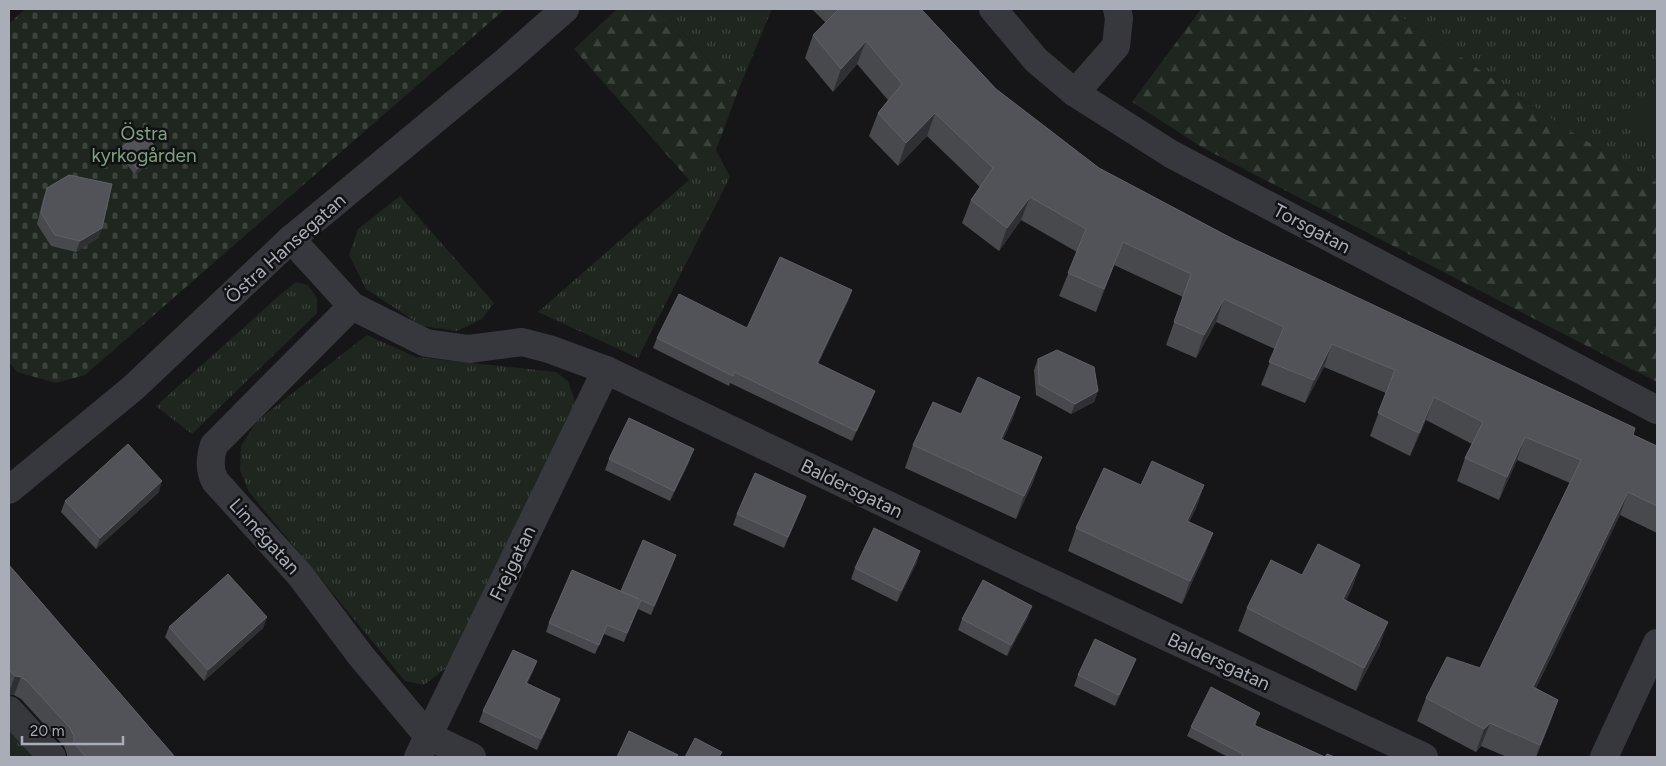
<svg xmlns="http://www.w3.org/2000/svg" width="1666" height="766" font-family="Figtree,sans-serif">
<style>
.grass{fill:url(#grass-tufts)}
.forest{fill:url(#forest-firs)}
.cemetery{fill:url(#cemetery-stones)}
.pitch{fill:#1e261f}
.lines{fill:none;stroke-linecap:round;stroke-linejoin:round}
.minor{stroke:#37383d;stroke-width:28}
.wall{fill:#47494d}
.shaded-wall{fill:#2f3033}
.building{fill:#525359;stroke:#5f6168}
.labels{text-anchor:middle;stroke-width:5;stroke-linejoin:round;paint-order:stroke}
.park-label{font-size:19px;fill:#7fa381;stroke:#111113}
.street-label{font-size:19px;fill:#a8adb8;stroke:#111113}
</style>
<defs>
<pattern id="grass-tufts" width="24" height="20" patternUnits="userSpaceOnUse" patternTransform="scale(1.25)"><rect width="24" height="20" fill="#1e261f"/><path d="M3 7l-1-3M5 7V3M7 7l1-3M15 17l-1-3M17 17v-4M19 17l1-3" fill="none" stroke="#3c433d"/></pattern>
<pattern id="forest-firs" width="22" height="20" patternUnits="userSpaceOnUse" patternTransform="scale(1.25)"><rect width="22" height="20" fill="#1e261f"/><path d="M5 1l3.5 6h-7zM16 11l3.5 6h-7z" fill="#3c433d"/></pattern>
<pattern id="cemetery-stones" width="16" height="16" patternUnits="userSpaceOnUse" patternTransform="scale(1.25)"><rect width="16" height="16" fill="#1e261f"/><path d="M2 7V4a2 2 0 0 1 4 0v3zM10 15v-3a2 2 0 0 1 4 0v3z" fill="#3c433d"/></pattern>
</defs>
<rect width="100%" height="100%" fill="#161618"/>
<g class="grass">
<polygon points="660,9 772,9 738,91"/>
<polygon points="1390,9 1657,9 1657,183 1565,128"/>
<polygon points="716,150 730,177 638,358 538,312 689,180"/>
<polygon points="400,196 494,303 482,319 457,331 422,326 366,289 349,255 358,229"/>
<polygon points="296,282 308,285 317,298 317,313 192,434 156,406 281,294"/>
<polygon points="367,335 416,357 556,372 568,381 576,404 450,665 424,685 405,681 249,492 240,470 241,446 257,421"/>
<polygon points="9,723 40,757 9,757"/>
</g>
<g class="forest">
<polygon points="617,9 660,9 738,91 716,150 689,180 574,49"/>
<polygon points="1201,9 1390,9 1565,128 1657,183 1657,382 1203,148 1132,102"/>
</g>
<polygon class="cemetery" points="25,9 505,9 85,375 56,383 17,372 9,362 9,24"/>
<polygon class="pitch" points="1657,80 1657,148 1626,127"/>
<g class="lines">
<g class="minor">
<polyline points="993,9 1036,60 1075,93 1171,154 1657,410"/>
<polyline points="1075,93 1116,46 1119,18 1117,9"/>
<polyline points="291,239 352,306 426,343 469,349 522,342 549,349 606,370 1026,571 1424,757"/>
<path d="M352,306L214,445C210,457 209,470 215,481L300,575L361,656L428,736L472,757"/>
<polyline points="9,490 133,388 291,239 506,61 565,9"/>
<polyline points="9,710 52,757"/>
<polyline points="418,757 606,370"/>
<polyline points="1604,757 1657,643"/>
</g>
</g>
<g class="wall">
<polygon points="812,9 921,9 996,89 1099,168 1233,239 1657,446 1657,533 1620,515 1536,688 1558,700 1550,723 1536,757 1507,757 1481,746 1476,752 1417,721 1426,698 1480,668 1570,483 1517,460 1499,500 1457,481 1465,458 1472,444 1426,420 1410,456 1370,436 1386,393 1324,367 1305,403 1261,385 1275,349 1216,322 1196,358 1166,345 1183,297 1114,265 1096,312 1059,296 1077,252 1021,220 999,251 962,223 971,200 980,187 927,136 898,166 869,136 878,113 888,100 857,64 833,92 805,58 813,35 826,23"/>
<polygon points="121,148 157,158 135,175 119,154"/>
<polygon points="47,188 102,228 98,238 76,252 51,246 37,224 43,199"/>
<polygon points="852,290 848,301 818,364 871,402 852,441 730,383 729,386 653,348 657,338 747,328"/>
<polygon points="1038,359 1098,391 1094,402 1071,414 1036,395 1034,370"/>
<polygon points="1020,397 1012,420 1003,439 1034,480 1016,519 905,468 913,445 961,414"/>
<polygon points="609,459 690,460 670,501 605,470"/>
<polygon points="1141,485 1204,485 1196,508 1189,522 1213,533 1204,556 1182,604 1068,551 1076,528"/>
<polygon points="159,492 96,549 61,512 65,501"/>
<polygon points="806,496 784,548 733,525 737,514"/>
<polygon points="917,562 897,602 851,579 855,568"/>
<polygon points="673,564 651,615 638,609 624,642 604,634 595,654 546,632 549,623 621,591"/>
<polygon points="9,565 175,757 67,757 67,754 64,746 21,699 14,695 9,695"/>
<polygon points="1360,565 1352,588 1346,600 1380,645 1356,691 1238,631 1247,608 1302,575"/>
<polygon points="267,617 263,628 204,681 165,637 169,627"/>
<polygon points="1028,617 1007,656 958,630 962,619"/>
<polygon points="1136,659 1132,669 1115,706 1074,686 1078,675"/>
<polygon points="537,661 527,683 560,699 556,710 537,750 479,722 483,711"/>
<polygon points="1257,722 1255,726 1325,757 1228,757 1187,736 1191,727"/>
</g>
<g class="shaded-wall">
<polygon points="866,41 857,64 833,92 841,69"/>
<polygon points="935,113 927,136 898,166 906,143"/>
<polygon points="159,152 157,158 135,175 137,169"/>
<polygon points="1030,197 1021,220 999,251 1007,228"/>
<polygon points="102,228 98,238 76,252 80,241"/>
<polygon points="1123,242 1114,265 1096,312 1104,289"/>
<polygon points="852,290 848,301 813,374 817,363"/>
<polygon points="1224,299 1216,322 1196,358 1204,335"/>
<polygon points="1332,344 1324,367 1305,403 1314,380"/>
<polygon points="875,391 871,402 852,441 856,431"/>
<polygon points="1098,391 1094,402 1071,414 1075,404"/>
<polygon points="1020,397 1012,420 993,462 1001,439"/>
<polygon points="1434,397 1426,420 1410,456 1419,433"/>
<polygon points="1525,437 1517,460 1499,500 1507,477"/>
<polygon points="694,449 690,460 670,501 674,491"/>
<polygon points="1042,457 1034,480 1016,519 1024,496"/>
<polygon points="162,481 159,492 96,549 100,538"/>
<polygon points="1204,485 1196,508 1178,544 1187,521"/>
<polygon points="1628,492 1620,515 1525,710 1533,687"/>
<polygon points="806,496 802,507 784,548 788,537"/>
<polygon points="1213,533 1204,556 1182,604 1190,581"/>
<polygon points="920,551 917,562 897,602 901,591"/>
<polygon points="676,555 673,564 651,615 654,606"/>
<polygon points="1360,565 1352,588 1335,622 1343,599"/>
<polygon points="641,600 638,609 624,642 627,633"/>
<polygon points="1032,606 1028,617 1007,656 1011,645"/>
<polygon points="267,617 263,628 204,681 208,670"/>
<polygon points="1388,622 1380,645 1356,691 1364,668"/>
<polygon points="1136,659 1132,669 1115,706 1119,695"/>
<polygon points="537,661 533,672 523,693 526,683"/>
<polygon points="15,676 21,677 14,695 9,695 9,692"/>
<polygon points="560,699 556,710 537,750 541,739"/>
<polygon points="1558,700 1550,723 1535,757 1540,745"/>
<polygon points="1490,723 1481,746 1476,752 1484,729"/>
</g>
<g class="building">
<polygon points="839,9 921,9 996,89 1099,168 1233,239 1635,428 1633,435 1657,446 1657,506 1628,492 1533,687 1558,700 1540,745 1490,723 1484,729 1426,698 1447,657 1480,668 1581,460 1525,437 1507,477 1465,458 1483,422 1434,397 1419,433 1378,413 1395,370 1332,344 1314,380 1269,362 1284,327 1224,299 1204,335 1174,322 1191,274 1123,242 1104,289 1068,273 1086,229 1030,197 1007,228 971,200 993,168 935,113 906,143 878,113 902,84 866,41 841,69 813,35"/>
<polygon points="143,131 159,152 137,169 121,148"/>
<polygon points="69,175 112,184 102,228 80,241 55,235 41,213 47,188"/>
<polygon points="780,257 852,290 817,363 875,391 856,431 734,372 733,376 657,338 679,294 747,328"/>
<polygon points="1057,350 1094,367 1098,391 1075,404 1039,384 1038,359"/>
<polygon points="978,377 1020,397 1001,439 1042,457 1024,496 913,445 933,402 961,414"/>
<polygon points="629,418 694,449 674,491 609,459"/>
<polygon points="128,444 162,481 100,538 65,501"/>
<polygon points="1152,461 1204,485 1187,521 1213,533 1190,581 1076,528 1104,468 1141,485"/>
<polygon points="755,473 806,496 788,537 737,514"/>
<polygon points="874,528 920,551 901,591 855,568"/>
<polygon points="643,540 676,555 654,606 641,600 627,633 607,625 599,645 549,623 572,570 639,599 621,591"/>
<polygon points="1318,544 1360,565 1343,599 1388,622 1364,668 1247,608 1271,560 1302,575"/>
<polygon points="9,565 175,757 86,757 74,743 74,736 70,728 27,681 21,677 15,676 9,670"/>
<polygon points="228,574 267,617 208,670 169,627"/>
<polygon points="983,580 1032,606 1011,645 962,619"/>
<polygon points="1095,639 1136,659 1119,695 1078,675"/>
<polygon points="513,650 537,661 526,683 560,699 541,739 483,711"/>
<polygon points="1211,687 1260,713 1254,725 1325,757 1242,757 1243,754 1191,727"/>
<polygon points="629,731 678,755 677,757 617,757"/>
<polygon points="695,738 722,752 719,757 685,757"/>
<polygon points="1327,754 1335,757 1325,757"/>
</g>
<g class="labels">
<g class="park-label">
<text x="144" y="140">Östra<tspan x="144" dy="22">kyrkogården</tspan></text>
</g>
<g class="street-label">
<text transform="translate(1312 228) rotate(28)" y="7">Torsgatan</text>
<text transform="translate(285 248) rotate(-42)" y="7">Östra Hansegatan</text>
<text transform="translate(852 488) rotate(26)" y="7">Baldersgatan</text>
<text transform="translate(265 536) rotate(48)" y="7">Linnégatan</text>
<text transform="translate(512 563) rotate(-64)" y="7">Frejgatan</text>
<text transform="translate(1219 661) rotate(25)" y="7">Baldersgatan</text>
</g>
</g>
<rect width="1666" height="766" fill="none" stroke="#a8adb8" stroke-width="20"/>
<path d="M22 736v8h101v-8" fill="none" stroke="#a8adb8" stroke-width="2.5"/>
<text x="30" y="736" font-size="15" fill="#a8adb8" stroke="#111113" stroke-width="4" paint-order="stroke">20 m</text>
</svg>
